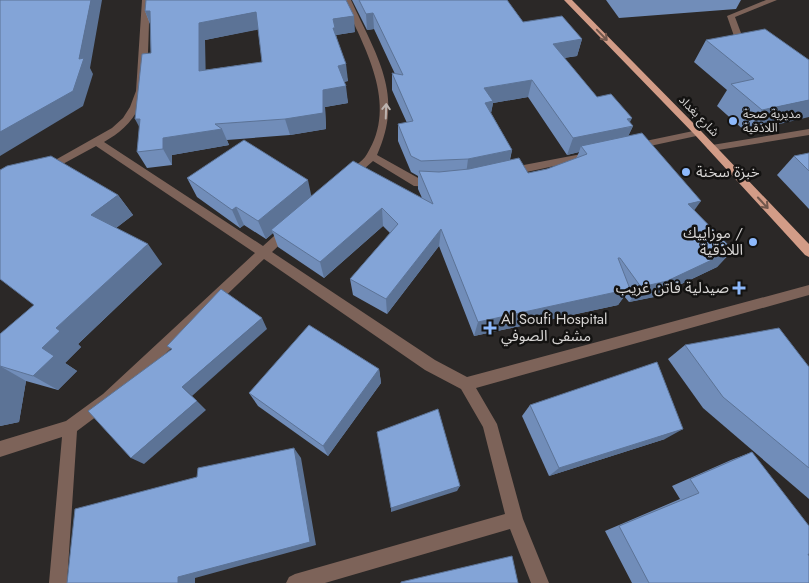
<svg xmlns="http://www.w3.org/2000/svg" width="809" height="583" font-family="Jost,'Noto Sans Arabic',sans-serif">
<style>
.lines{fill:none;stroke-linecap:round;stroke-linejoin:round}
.minor{fill:#7d6359;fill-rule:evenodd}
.major{fill:#d29c87;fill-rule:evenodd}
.wall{fill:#718db9;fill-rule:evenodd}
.shaded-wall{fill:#5c7396}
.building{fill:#83a4d7;stroke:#5c7396;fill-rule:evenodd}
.oneway{stroke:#72574c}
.oneway2{stroke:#bcb3af}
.poi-dot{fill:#8db9fc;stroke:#131211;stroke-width:2}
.labels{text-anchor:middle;stroke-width:5;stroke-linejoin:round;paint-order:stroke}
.far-poi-label{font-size:12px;fill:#d7d5d4;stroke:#131211;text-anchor:start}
.far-street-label{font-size:12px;fill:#d7d5d4;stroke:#131211}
.poi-label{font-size:15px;fill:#d7d5d4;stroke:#131211;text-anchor:start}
</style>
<rect width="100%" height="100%" fill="#2b2827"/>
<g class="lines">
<g class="minor">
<path d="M142,0H150C148,27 150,85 139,107C132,123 118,134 104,142L263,246L284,227H292L294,230L292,233L272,252L435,360L467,377L809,285V295L476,388L497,424L523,519L549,583H531L510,529L325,583H286L289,577L295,574L505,514L483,427L461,389L425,370L264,259L113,404L77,431L67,583H49L62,437L0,457V441L66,421L103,394L255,253L96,146L50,171H42L41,168L112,128L123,118L130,107L136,91Z"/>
<path d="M343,0H351C376,55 405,95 377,155L420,179L438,181V187L414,186L373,161L354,178L350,179L345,175C351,167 362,163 367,154C399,104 364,47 343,0Z"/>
<polygon points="766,0 777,0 735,17 741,33 756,45 749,47 734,36 727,16"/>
<polygon points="809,129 809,135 712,151 707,148 712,145"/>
<polygon points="698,130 701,131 701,135 636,149 631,146 636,143"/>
<polygon points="592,152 597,155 596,157 508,176 503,172 508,168"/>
</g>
<polygon class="major" points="564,0 572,0 701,131 809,244 809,257 805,255 695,135"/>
</g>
<g class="wall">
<path d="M352,0H507L523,22L582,39L577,56L564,58L597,97L632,118L629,122L633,126L628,136L694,211L733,250L717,267L654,297L629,302L624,296L618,305L474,336L439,246L387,314L353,295L350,279L390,233L383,226L324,278L278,247L273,233L266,239L244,225L240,228L197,197L187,178L312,196L422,198L418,189V176L411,172L398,141V124L407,123L392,90V73L395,74L374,29L367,30ZM528,97L567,155L579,152L576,159L547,169L528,173L510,160L512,150L491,113L493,103Z"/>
<polygon points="606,0 741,0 736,9 619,18"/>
<path d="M145,11L355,32L336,35L348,81L344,82L348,103L325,107L326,129L290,135L227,140L229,145L172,155V165L147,168L137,152L151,53L150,24ZM258,29L262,62L205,70V40Z"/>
<polygon points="706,40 809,60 746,132 717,106 727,90 694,62"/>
<polygon points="809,153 809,209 777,175 794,156"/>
<polygon points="118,195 133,215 116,228 162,264 78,344 81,347 65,363 77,371 58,390 26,381 19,422 0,426 0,334 34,305"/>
<polygon points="685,345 809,367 809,499 703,408 668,359"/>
<polygon points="379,369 381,383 328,456 258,406 249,393"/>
<polygon points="530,405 665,439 549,476 522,416"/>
<polygon points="752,452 808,554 809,583 632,583 605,531 680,499 672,486 731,460"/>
</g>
<g class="shaded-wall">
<polygon points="91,0 102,0 90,68 93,74 83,106 0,156 0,132 79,59"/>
<polygon points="145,11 150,11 152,28"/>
<polygon points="256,12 261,29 205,40 206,87 199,71 199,23"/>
<polygon points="373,13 374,29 367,30 366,14"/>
<polygon points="354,16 355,32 336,35 337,44 333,28 333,19"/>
<polygon points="582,39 577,56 548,60 553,44"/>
<polygon points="346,64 348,81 340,82 338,66"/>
<polygon points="532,80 528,97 493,103 490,118 482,104 484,88"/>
<polygon points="346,86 348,103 325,107 326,129 290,135 285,119 323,90"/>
<polygon points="809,100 809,117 746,132 762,110"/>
<polygon points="632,118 627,128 633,126 625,143 581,146 579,152 567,155 573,138 627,119"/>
<polygon points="135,119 140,119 144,136"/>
<polygon points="222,129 229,145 172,155 172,165 163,149 163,138"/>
<polygon points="512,150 508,166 466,175 468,159"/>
<polygon points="308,180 312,199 271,230 273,233 266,239 258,221"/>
<polygon points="118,195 133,215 107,235 91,215"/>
<polygon points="701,201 688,219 688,204"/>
<polygon points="236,207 244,225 240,228 232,210"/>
<polygon points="382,208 383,226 324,278 320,262"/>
<polygon points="441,229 439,246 387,314 386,299"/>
<polygon points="148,244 162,264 78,344 81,347 65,363 77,371 58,390 33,376 42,348 56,328"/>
<polygon points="733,250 717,267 654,297 629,302 641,287"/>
<polygon points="630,289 618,305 474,336 478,322"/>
<polygon points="262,318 267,329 192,396 182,387"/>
<polygon points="0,366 26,381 19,422 0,426"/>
<polygon points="379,369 381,383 328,456 323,446"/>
<polygon points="197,401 206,410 144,464 131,458"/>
<polygon points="683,429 665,439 549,476 559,468"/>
<polygon points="294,448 301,458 316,545 195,578 195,583 178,583 178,577"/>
<polygon points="460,486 457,491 391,512 391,508"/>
</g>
<g class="building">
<polygon points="0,0 91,0 79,59 84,58 73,91 0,132"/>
<path d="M146,0H346L354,16L333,19L335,28H333L346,64L338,66L346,86L323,90V113L285,119L215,124L222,129L163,138V149L137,152L140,119H135L142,54L151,53L150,11H145ZM256,12L262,62L199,71V23Z"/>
<polygon points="359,0 507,0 523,22 562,16 582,39 553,44 597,97 611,94 632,118 627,119 633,126 573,138 532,80 484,88 493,101 485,103 512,150 468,159 421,161 411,156 398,124 413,121 392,73 403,75 373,13 366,14"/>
<polygon points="765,29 809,60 809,100 762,110 731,84 754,79 706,40"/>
<polygon points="642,133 701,201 688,204 733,250 667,281 641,287 620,258 618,258 630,289 478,322 441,229 386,299 350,279 398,224 382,208 320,262 271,230 353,161 433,204 419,171 439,172 469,169 519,158 528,173 547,169 587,154 581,146"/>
<polygon points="244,140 308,180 258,221 236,207 232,210 187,178"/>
<polygon points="809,153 809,171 794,156"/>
<polygon points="51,156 118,195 91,215 148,244 56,328 60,331 42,348 54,356 33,376 0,366 0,334 34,305 0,279 0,170 7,166"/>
<polygon points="221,289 262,318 182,387 197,401 131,458 88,411 172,349 167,346"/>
<polygon points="309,325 379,369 323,446 249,393"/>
<polygon points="779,328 809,367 809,468 723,397 685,345"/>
<polygon points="657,362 683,429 559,468 530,405"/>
<polygon points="438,409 460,486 391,508 377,432"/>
<polygon points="294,448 310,542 178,577 178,583 67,583 75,509 197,477 198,468"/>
<polygon points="752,452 809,526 809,554 808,554 809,556 809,583 649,583 619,526 699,493 690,479"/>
<polygon points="512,556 518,583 401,583 401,582"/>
</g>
<defs><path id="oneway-shaft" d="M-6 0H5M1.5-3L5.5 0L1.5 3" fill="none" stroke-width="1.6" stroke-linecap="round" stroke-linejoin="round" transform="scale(1.25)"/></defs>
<g class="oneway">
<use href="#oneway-shaft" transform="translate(602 35) rotate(46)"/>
<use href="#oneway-shaft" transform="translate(763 203) rotate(47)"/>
</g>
<use class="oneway2" href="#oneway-shaft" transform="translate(386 111) rotate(-88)"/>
<g class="poi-dot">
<circle cx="733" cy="121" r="5"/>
<circle cx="686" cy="172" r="5"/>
<circle cx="753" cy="242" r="5"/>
<path d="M736.5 280.5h5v5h5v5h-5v5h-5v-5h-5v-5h5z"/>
<path d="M487.5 320.5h5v5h5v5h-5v5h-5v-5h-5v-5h5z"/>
</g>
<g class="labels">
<g class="far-poi-label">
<text x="743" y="118">مديرية صحة<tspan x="743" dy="14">اللاذقية</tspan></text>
</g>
<g class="far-street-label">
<text transform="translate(699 116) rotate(46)" y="4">شارع بغداد</text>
</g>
<g class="poi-label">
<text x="696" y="177">خبزة سخنة</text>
<text x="743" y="238" text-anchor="end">موزاييك /<tspan x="743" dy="17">اللاذقية</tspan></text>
<text x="729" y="293" text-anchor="end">صيدلية فاتن غريب</text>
<text x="501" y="324">Al Soufi Hospital<tspan x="501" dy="17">مشفى الصوفي</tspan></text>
</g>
</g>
</svg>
